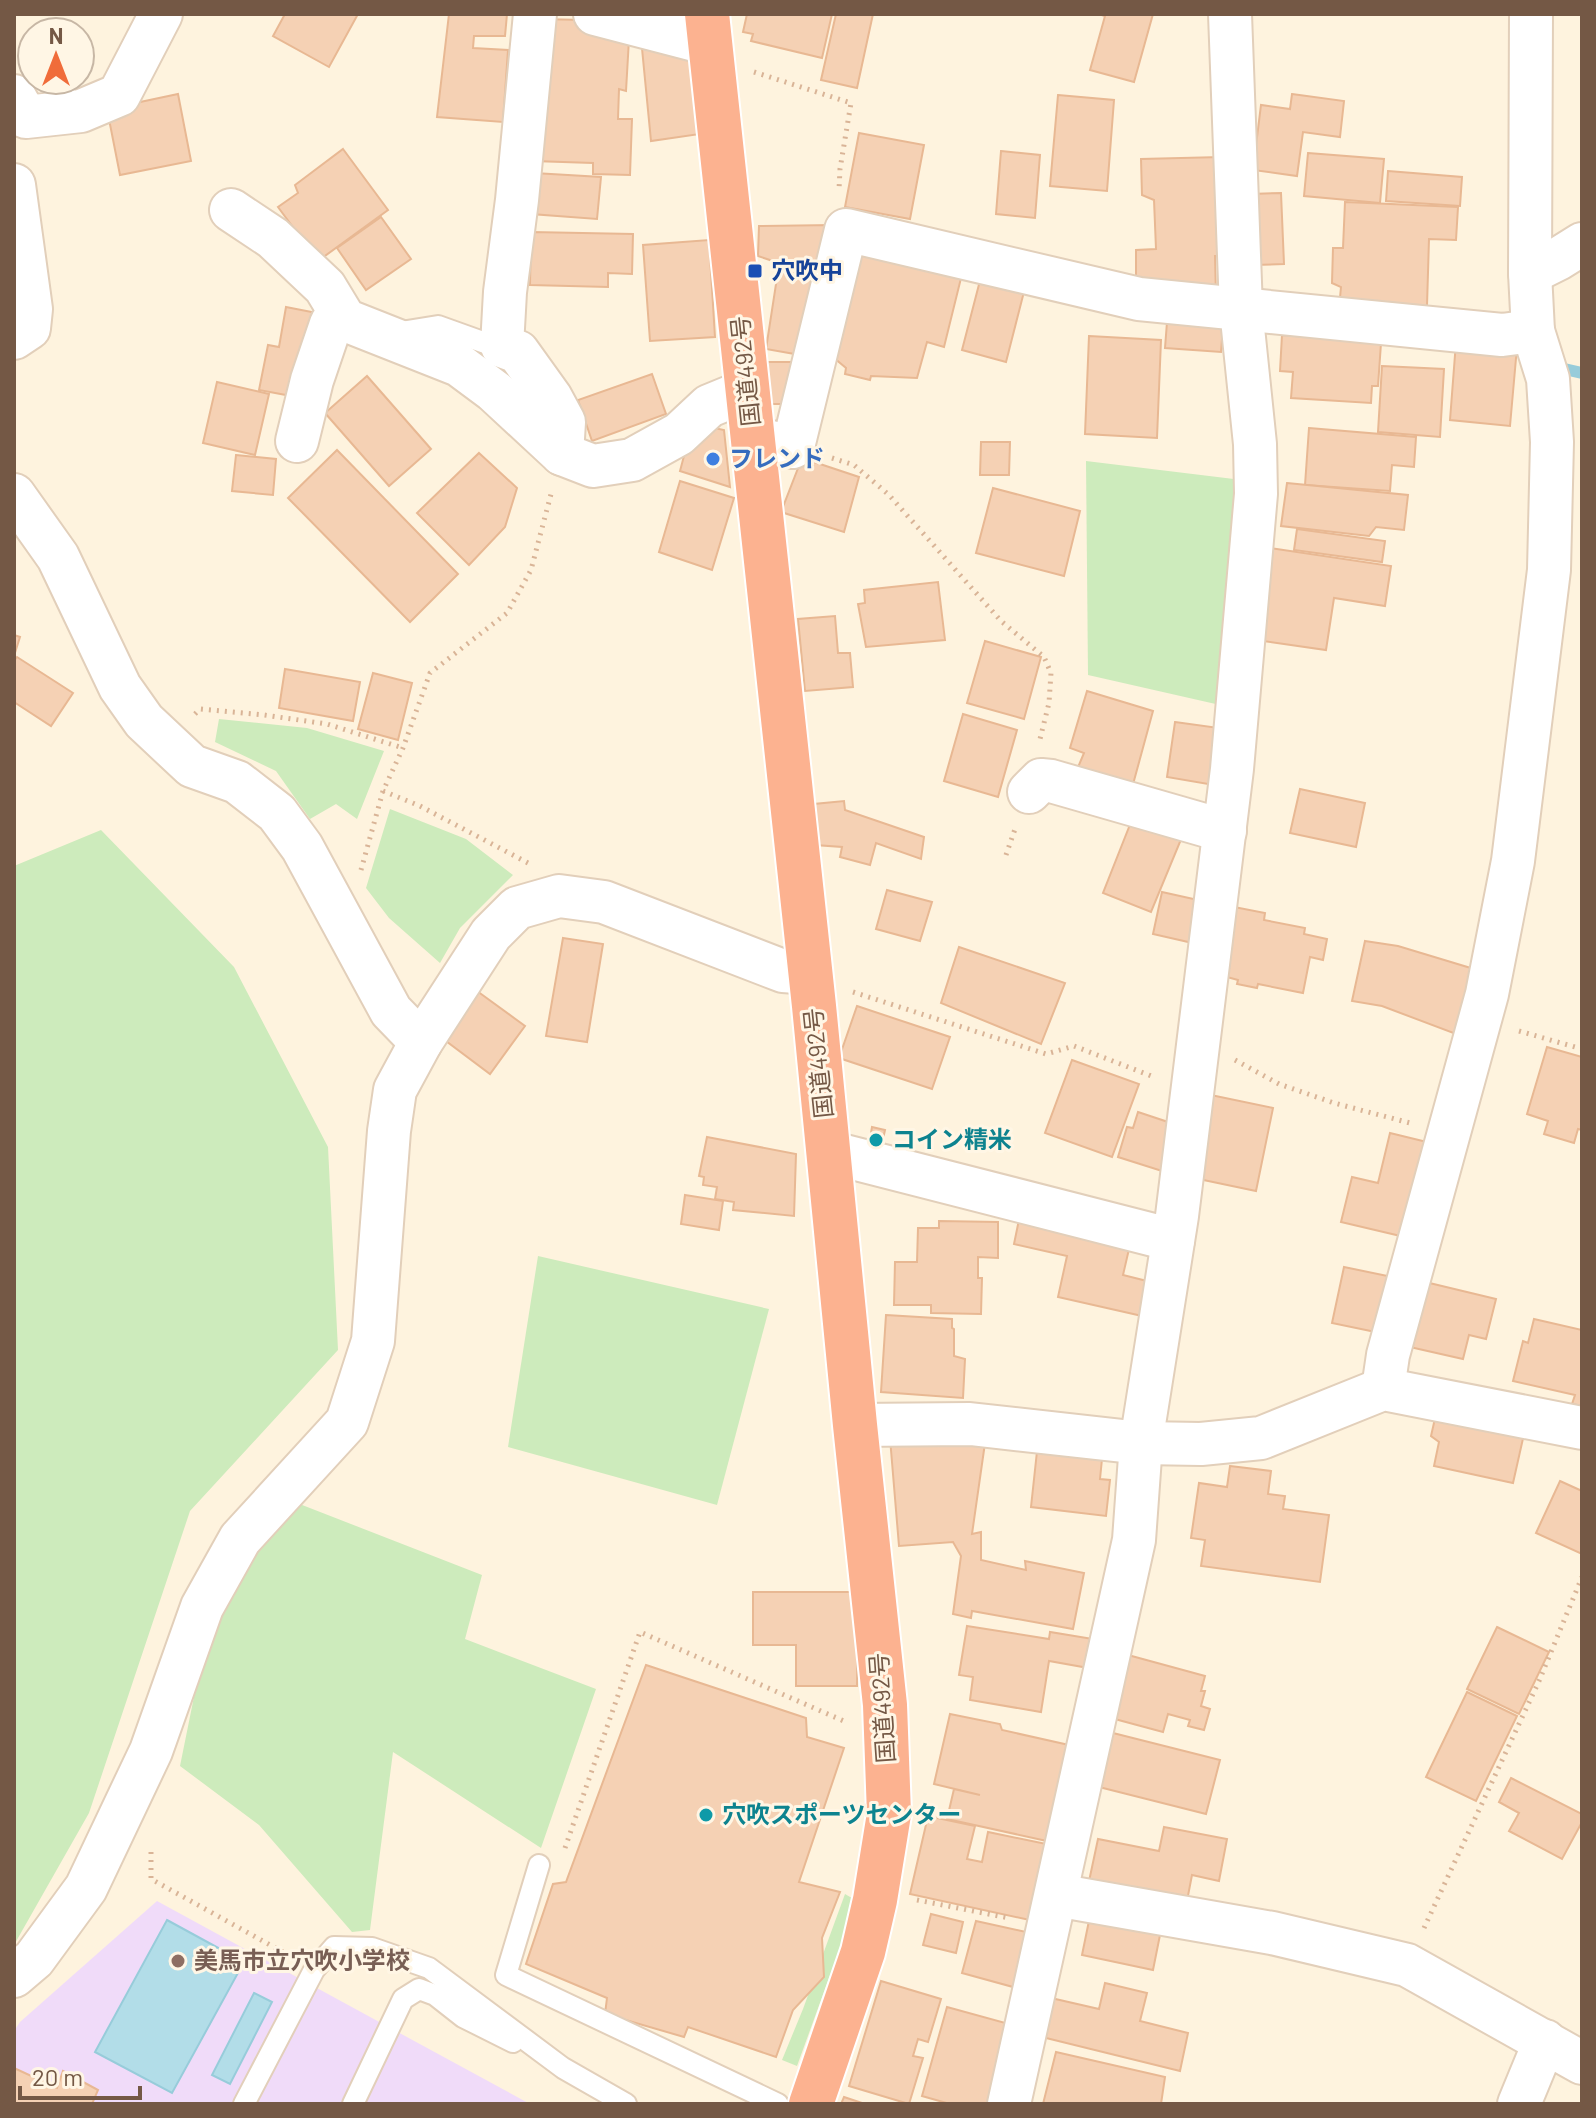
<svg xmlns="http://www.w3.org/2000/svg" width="1596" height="2118" font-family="Barlow,'Noto Sans JP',sans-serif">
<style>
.education{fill:#f0dbf9}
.green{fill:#cdebbc}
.water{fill:#b2dde8;stroke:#97ccda;stroke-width:2}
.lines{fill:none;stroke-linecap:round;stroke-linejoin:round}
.stream{stroke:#97ccda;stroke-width:12}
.building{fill:#f5d1b4;stroke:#e8b893;stroke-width:2}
.lane-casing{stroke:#e2cfba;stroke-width:24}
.street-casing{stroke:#e2cfba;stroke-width:46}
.highway-casing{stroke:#fff;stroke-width:48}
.path{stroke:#d9b497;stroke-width:5;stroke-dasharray:2 6;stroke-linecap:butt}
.lane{stroke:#fff;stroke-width:20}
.street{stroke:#fff;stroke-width:42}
.highway{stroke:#fcb290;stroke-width:44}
.transit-dot{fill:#1a4fb4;stroke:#fff6e5;stroke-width:3}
.shop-dot{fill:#3f7fe0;stroke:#fff6e5;stroke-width:3}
.culture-dot{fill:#0f9aa8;stroke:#fff6e5;stroke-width:3}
.education-dot{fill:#8d6e63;stroke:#fff6e5;stroke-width:3}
.labels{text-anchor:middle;stroke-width:6;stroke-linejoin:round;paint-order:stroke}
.transit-label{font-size:24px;font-weight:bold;fill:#164399;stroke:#fff6e5;text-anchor:start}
.street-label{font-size:24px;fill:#745845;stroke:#fff6e5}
.shop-label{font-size:24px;font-weight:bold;fill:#366cbe;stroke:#fff6e5;text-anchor:start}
.culture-label{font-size:24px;font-weight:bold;fill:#0d838f;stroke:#fff6e5;text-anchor:start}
.education-label{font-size:24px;font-weight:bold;fill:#785e54;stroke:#fff6e5;text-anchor:start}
</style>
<rect width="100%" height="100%" fill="#fef3de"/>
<polygon class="education" points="157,1901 530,2104 14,2104 14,2031 20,2022"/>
<g class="green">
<polygon points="1086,461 1242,480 1220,705 1088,675"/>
<polygon points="219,719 307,728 384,751 357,819 336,804 310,819 276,771 215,742"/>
<polygon points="390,809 466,839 513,875 460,928 440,963 389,918 366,888"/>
<polygon points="101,830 234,967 328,1147 338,1350 190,1511 89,1813 14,1945 14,866"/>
<polygon points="538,1256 769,1309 717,1505 508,1447"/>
<polygon points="297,1503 482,1575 465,1639 596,1689 541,1848 393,1752 370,1930 352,1932 259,1825 180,1766 199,1672 227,1586"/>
<polygon points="845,1894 857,1901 797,2066 782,2060 803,2009"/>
</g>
<g class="water">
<polygon points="167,1920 244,1962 172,2093 95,2052"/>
<polygon points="254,1993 272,2002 230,2084 212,2075"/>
</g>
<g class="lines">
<polyline class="stream" points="1551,366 1582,373"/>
</g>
<g class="building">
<polygon points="285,14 358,14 329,67 273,36"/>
<polygon points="449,14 507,14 505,36 474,36 473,48 508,50 503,122 437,117"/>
<polygon points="747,14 832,14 822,58 751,41 753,34 743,32"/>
<polygon points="836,14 873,14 857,88 821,80"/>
<polygon points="1098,14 1153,14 1134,82 1090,70 1105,16"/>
<polygon points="539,19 585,20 629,39 626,91 619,89 618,119 632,119 630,175 593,174 593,163 533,161"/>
<polygon points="641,38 692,51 700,134 651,141"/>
<polygon points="178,94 191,161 120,175 107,109"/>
<polygon points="1292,94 1344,101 1340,137 1303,132 1297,176 1253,170 1261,105 1290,109"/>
<polygon points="1058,95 1114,100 1107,191 1050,186"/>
<polygon points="859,133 924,145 910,219 845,207"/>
<polygon points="343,149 388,210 318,261 278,207 298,193 295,185"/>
<polygon points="1001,151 1040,155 1035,218 996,214"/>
<polygon points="1308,153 1384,159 1380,203 1304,196"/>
<polygon points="1221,157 1224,256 1215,256 1216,297 1136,291 1136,250 1156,249 1154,200 1142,195 1141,159"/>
<polygon points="1388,171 1462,177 1460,206 1386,201"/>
<polygon points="534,173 601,177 597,219 531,214"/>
<polygon points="1281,193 1284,264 1253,265 1251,194"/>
<polygon points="1345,202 1458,207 1456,240 1429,239 1427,306 1398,305 1339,308 1341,287 1332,283 1333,248 1343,248"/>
<polygon points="381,217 411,259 366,290 337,248"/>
<polygon points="833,225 817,276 758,256 759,226"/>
<polygon points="531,232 633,234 632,274 608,273 608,287 530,285"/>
<polygon points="709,240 715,337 650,341 643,245"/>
<polygon points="859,244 963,270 944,347 927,342 917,378 871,376 870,380 845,374 846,368 828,353"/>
<polygon points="983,269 1027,280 1006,362 962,350"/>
<polygon points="778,271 817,276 806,356 766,349"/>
<polygon points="286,307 327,315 302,398 259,390 268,345 279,347"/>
<polygon points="1168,309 1224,313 1221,352 1165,348"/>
<polygon points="1382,329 1378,386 1372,386 1371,403 1291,398 1293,372 1280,371 1282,335 1334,339"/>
<polygon points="1089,336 1161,340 1157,438 1085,434"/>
<polygon points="1456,342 1517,347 1510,426 1450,420"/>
<rect x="768" y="362" width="34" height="42"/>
<polygon points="1382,366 1444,369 1440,437 1378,432"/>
<polygon points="652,374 666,414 592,441 578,400"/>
<polygon points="367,376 431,449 389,486 325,413"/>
<polygon points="217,382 269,394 255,455 203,443"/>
<polygon points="700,425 724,430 730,487 680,471 689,437"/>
<polygon points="1309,428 1416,437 1414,467 1392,465 1390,491 1305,485"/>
<polygon points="981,442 1010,442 1009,475 980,475"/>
<polygon points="337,450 458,574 410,622 288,498"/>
<polygon points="479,453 517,488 505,527 469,565 417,513"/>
<polygon points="236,455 276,459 273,495 232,491"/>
<polygon points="802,458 859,477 844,532 781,512"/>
<polygon points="680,481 734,498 712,570 659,552"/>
<polygon points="1287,483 1408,495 1404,530 1376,527 1369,536 1281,526"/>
<polygon points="993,488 1080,511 1064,576 976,553"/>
<polygon points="1297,529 1385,541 1382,562 1294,550"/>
<polygon points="1270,548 1391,566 1385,606 1334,598 1326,650 1256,640"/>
<polygon points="938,582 945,640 866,647 858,604 865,603 864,590"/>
<polygon points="835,616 838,653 850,653 853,687 805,691 798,619"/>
<polygon points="14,635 20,637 14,656"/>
<polygon points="985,641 1041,657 1024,719 967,703"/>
<polygon points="17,657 73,693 51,726 14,702 14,661"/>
<polygon points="285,669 360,682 353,721 279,708"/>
<polygon points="373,673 412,683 398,740 358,729"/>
<polygon points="1087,691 1153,711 1132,788 1076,772 1084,753 1070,748"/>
<polygon points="963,714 1017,730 998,797 944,781"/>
<polygon points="1175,722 1219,728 1212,781 1208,784 1167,777"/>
<polygon points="1300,789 1365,803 1356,847 1290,833"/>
<polygon points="844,801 845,810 924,837 921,859 876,843 870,865 840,857 842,847 815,845 814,804"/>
<polygon points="1133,817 1182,837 1151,912 1103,893"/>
<polygon points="887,890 932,902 920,941 876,929"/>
<polygon points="1162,892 1207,902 1197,944 1153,934"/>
<polygon points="1229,906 1265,913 1264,920 1305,928 1304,934 1327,939 1323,960 1310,957 1303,993 1258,984 1257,988 1237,984 1238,980 1227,977 1229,969 1224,968"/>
<polygon points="563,938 603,944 587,1042 546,1036"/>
<polygon points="1365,941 1398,946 1474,969 1456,1034 1382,1006 1352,1001"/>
<polygon points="959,947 1065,983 1041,1044 941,1003"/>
<polygon points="477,991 525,1026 490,1074 442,1038"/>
<polygon points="857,1006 950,1037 932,1089 839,1058"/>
<polygon points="1547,1047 1582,1057 1582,1130 1578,1129 1574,1143 1544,1134 1548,1121 1527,1114"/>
<polygon points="1072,1060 1139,1084 1112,1157 1045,1133"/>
<polygon points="1206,1094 1273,1108 1256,1191 1189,1177"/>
<polygon points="1138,1112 1177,1125 1162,1171 1118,1157 1127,1127 1133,1128"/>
<polygon points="872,1127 885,1130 880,1153 868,1150"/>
<polygon points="1390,1133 1431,1143 1409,1238 1341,1222 1352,1177 1378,1183"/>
<polygon points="707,1137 796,1154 794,1216 733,1210 734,1202 715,1199 717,1187 703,1185 704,1177 699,1176"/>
<polygon points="685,1195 723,1201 719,1230 681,1224"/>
<polygon points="1021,1210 1132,1236 1123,1275 1159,1284 1151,1318 1058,1297 1067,1256 1014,1244"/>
<polygon points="939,1221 998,1222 998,1258 978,1257 978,1278 982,1278 981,1314 931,1313 931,1305 894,1305 895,1262 917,1262 918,1228 939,1228"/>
<polygon points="1344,1267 1402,1279 1390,1335 1332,1323"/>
<polygon points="1417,1280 1496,1299 1486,1339 1469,1335 1463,1359 1401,1345"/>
<polygon points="886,1315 952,1319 952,1328 954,1329 954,1356 965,1359 963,1398 881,1392"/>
<polygon points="1534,1319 1582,1330 1582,1406 1572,1404 1575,1395 1513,1381 1523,1341 1528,1343"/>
<polygon points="1436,1414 1524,1434 1513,1483 1434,1466 1439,1442 1431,1436"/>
<polygon points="986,1436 972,1534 981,1532 981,1560 1026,1570 1025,1561 1084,1573 1073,1629 972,1611 971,1618 953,1614 961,1556 953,1542 899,1546 890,1438"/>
<polygon points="1038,1442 1103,1449 1100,1479 1110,1480 1106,1516 1031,1507"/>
<polygon points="1230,1466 1271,1471 1268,1494 1285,1496 1283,1509 1329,1515 1320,1582 1201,1566 1205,1540 1191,1538 1199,1483 1227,1487"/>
<polygon points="1560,1481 1582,1491 1582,1554 1536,1533"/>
<polygon points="753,1592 858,1592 857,1686 796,1686 796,1645 753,1645"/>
<polygon points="967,1626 1049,1639 1050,1632 1099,1640 1094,1669 1049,1661 1041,1712 970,1700 973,1677 959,1675"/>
<polygon points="1497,1627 1549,1652 1519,1714 1467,1689"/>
<polygon points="1128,1655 1205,1676 1201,1691 1205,1691 1201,1706 1210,1709 1204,1730 1188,1726 1190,1720 1168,1714 1163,1732 1111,1718"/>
<polygon points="646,1665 806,1718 807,1737 844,1748 799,1882 840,1892 822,1938 824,1977 793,2010 776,2057 688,2027 684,2037 605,2014 607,1998 526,1964 553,1884 566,1882"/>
<polygon points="1467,1692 1517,1716 1476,1801 1426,1777"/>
<polygon points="950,1714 1000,1724 1002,1730 1078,1747 1056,1843 947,1819 954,1789 980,1795 934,1784"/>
<polygon points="1113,1733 1220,1760 1206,1814 1099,1787"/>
<polygon points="1511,1778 1582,1814 1582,1822 1562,1859 1509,1831 1519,1813 1499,1802"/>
<polygon points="928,1816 975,1826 967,1859 982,1862 988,1832 1056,1846 1039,1922 910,1894"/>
<polygon points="1164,1827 1227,1839 1219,1881 1192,1875 1186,1906 1088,1886 1098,1839 1159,1851"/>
<polygon points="1091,1911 1162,1925 1153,1970 1082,1955"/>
<polygon points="931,1914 963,1922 956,1953 923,1945"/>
<polygon points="976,1921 1035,1934 1024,1990 962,1973"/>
<polygon points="881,1981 941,1999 928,2042 918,2039 913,2056 923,2058 909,2104 849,2086"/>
<polygon points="1105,1983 1147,1993 1140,2021 1188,2033 1180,2071 1042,2037 1051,1998 1099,2009"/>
<polygon points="947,2007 1020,2027 999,2104 950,2104 922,2096"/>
<polygon points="1056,2052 1165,2077 1161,2104 1043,2104"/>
<polygon points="14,2068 57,2088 63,2071 98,2090 92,2104 14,2104"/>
<polygon points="844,2097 865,2104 841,2104"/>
</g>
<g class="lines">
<g class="lane-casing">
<g id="lane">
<polyline points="403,340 407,331 438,326 491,345 502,346"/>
<polyline points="539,1865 506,1975 778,2104"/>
<polyline points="244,2104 314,1970 334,1947 372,1948 429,1968 563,2068 626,2104"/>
<polyline points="353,2104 403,1999 419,1989 435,1995 463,2017 513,2042"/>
</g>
</g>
<g class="street-casing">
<g id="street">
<polyline points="535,14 517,200 505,292 502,346 518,352 551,398 564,422 562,454"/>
<polyline points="595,14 710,44"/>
<polyline points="14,96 26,117 81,111 119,95 161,14"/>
<polyline points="14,185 31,309 29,328 14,338"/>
<polyline points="231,210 273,238 325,287 345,320 459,365 494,391 562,454 593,466 632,460 679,434 709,406 748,390"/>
<polyline points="1530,273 1558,259 1582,244"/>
<polyline points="753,438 793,447 846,230 1139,299 1502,335 1533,331 1530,273 1531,14"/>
<polyline points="297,441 312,380 331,324 345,320"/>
<polyline points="14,495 58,557 120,687 144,721 192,766 237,782 277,813 302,847 391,1011 421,1042"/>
<polyline points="1029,792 1041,780 1051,781 1225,831"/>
<polyline points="829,1152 1173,1240"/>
<polyline points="1383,1389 1388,1355 1487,994 1513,861 1549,570 1552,442 1548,379 1533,331"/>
<polyline points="855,1425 970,1424 1141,1443 1201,1444 1261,1438 1383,1389 1582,1428"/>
<polyline points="1056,1895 1272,1933 1407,1965 1582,2063"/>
<polyline points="14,1976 34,1959 86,1888 151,1751 202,1607 240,1539 347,1422 373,1341 389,1131 395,1090 421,1042 491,934 517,908 559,896 604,902 783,971 810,973"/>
<polyline points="1009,2104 1134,1540 1141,1443 1177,1216 1232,769 1256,494 1255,444 1241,309 1230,14"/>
<polyline points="1519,2104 1545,2041"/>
</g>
</g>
<g class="highway-casing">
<polyline id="highway" points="707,14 814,1006 855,1425 885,1705 889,1814 875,1900 863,1952 811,2104"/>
</g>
<g class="path">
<polyline points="754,72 851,103 840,169 839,190"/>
<polyline points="832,458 854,465 889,495 1001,621 1044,657 1051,673 1049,703 1040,739"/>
<polyline points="195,714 200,709 264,715 327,724 403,748"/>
<polyline points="383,791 420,806 528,863"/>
<polyline points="1006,855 1015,829"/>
<polyline points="361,870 383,791 403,748 430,673 507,613 531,570 551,494"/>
<polyline points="853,992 1046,1054 1074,1046 1154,1077"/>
<polyline points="1519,1031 1582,1049"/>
<polyline points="1235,1060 1279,1084 1334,1103 1410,1123"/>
<polyline points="565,1848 640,1632 846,1722"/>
<polyline points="151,1852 151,1879 290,1956"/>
<polyline points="917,1900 1009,1918"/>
<polyline points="1424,1928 1539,1681 1582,1577"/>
</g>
<use href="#lane" class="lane"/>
<use href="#street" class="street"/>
<use href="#highway" class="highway"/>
</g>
<rect class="transit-dot" x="747" y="263" width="16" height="16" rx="4"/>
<circle class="shop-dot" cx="713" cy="459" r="8"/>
<g class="culture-dot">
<circle cx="876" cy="1140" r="8"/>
<circle cx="706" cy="1815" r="8"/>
</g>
<circle class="education-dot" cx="178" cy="1961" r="8"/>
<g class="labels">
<g class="transit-label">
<text x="771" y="279">穴吹中</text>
</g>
<g class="street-label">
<text transform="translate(746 371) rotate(-96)" y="8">国道492号</text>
<text transform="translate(819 1063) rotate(-96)" y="8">国道492号</text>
<text transform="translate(883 1708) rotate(-94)" y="8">国道492号</text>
</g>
<g class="shop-label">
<text x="729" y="467">フレンド</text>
</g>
<g class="culture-label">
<text x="892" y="1148">コイン精米</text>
<text x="722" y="1823">穴吹スポーツセンター</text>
</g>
<g class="education-label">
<text x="194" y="1969">美馬市立穴吹小学校</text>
</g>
</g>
<rect width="1596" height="2118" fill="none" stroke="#745845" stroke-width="32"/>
<g transform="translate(56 56)"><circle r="38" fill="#fff6e5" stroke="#c7b7a5" stroke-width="2"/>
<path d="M0-6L14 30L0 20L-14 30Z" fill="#f06c3a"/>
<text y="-12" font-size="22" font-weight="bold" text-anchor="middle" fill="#745845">N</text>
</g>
<path d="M20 2086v12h120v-12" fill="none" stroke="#745845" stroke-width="4"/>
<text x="32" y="2086" font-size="24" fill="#745845" stroke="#fff6e5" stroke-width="6" paint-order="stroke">20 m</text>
</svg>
